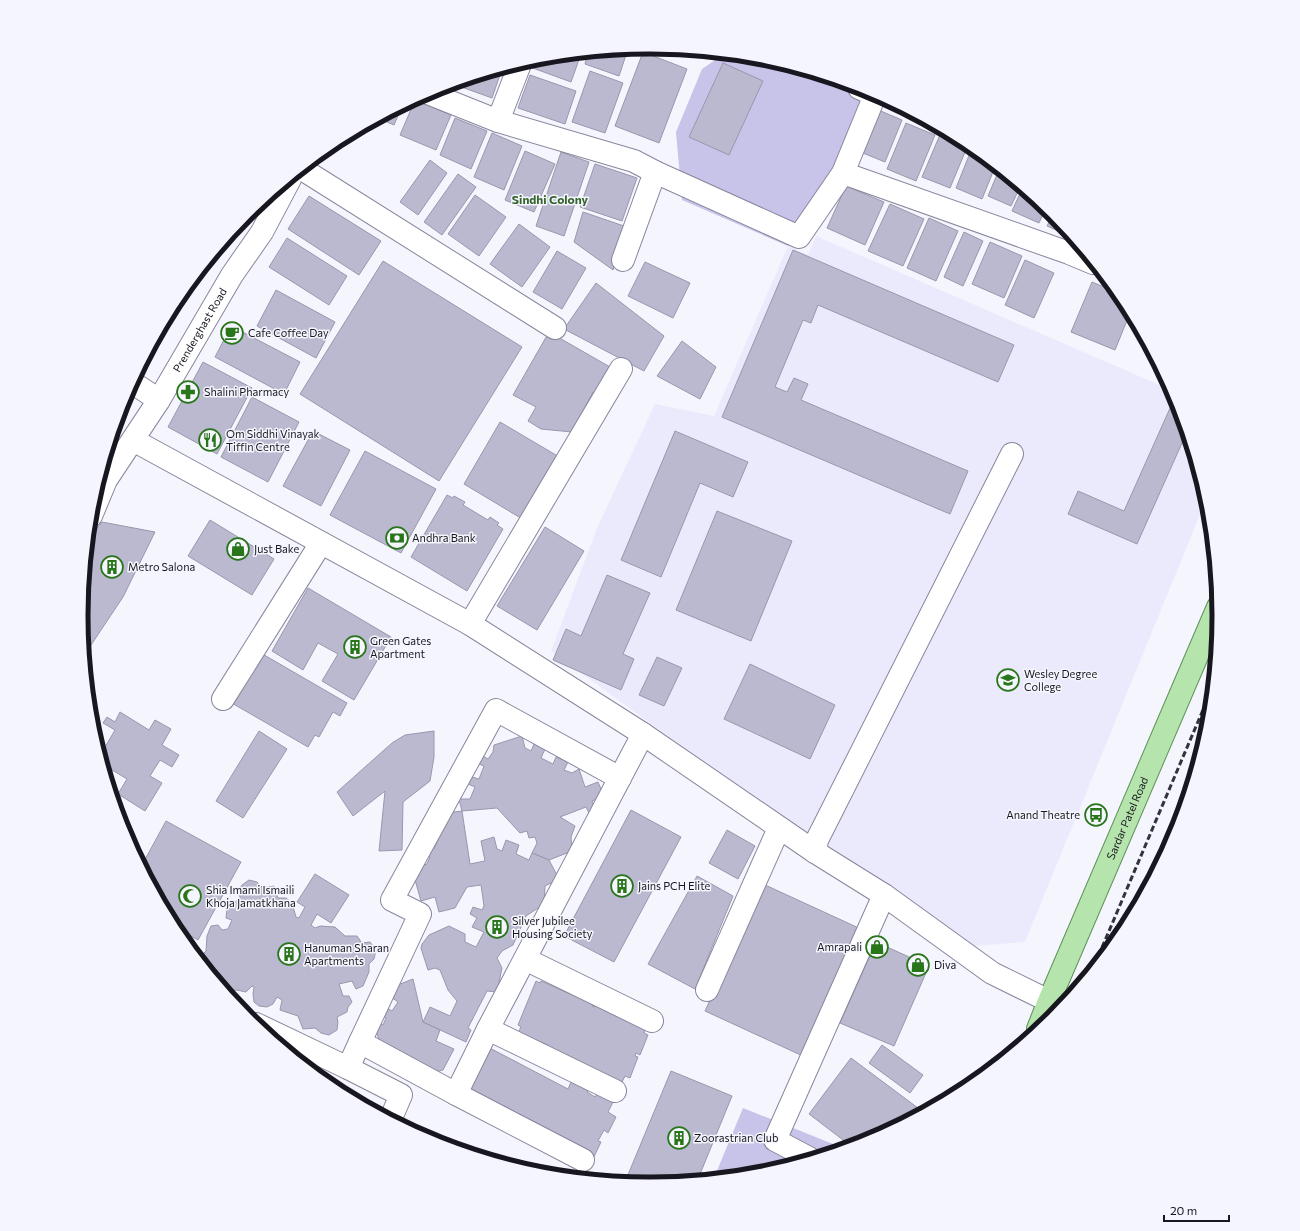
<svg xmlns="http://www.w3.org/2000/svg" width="1300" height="1231" font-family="Commissioner,sans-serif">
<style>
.built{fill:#ebeafd}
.green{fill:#c7c3e9}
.building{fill:#bab9cf;stroke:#9997ad}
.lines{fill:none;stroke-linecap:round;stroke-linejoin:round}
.minor-casing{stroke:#88869c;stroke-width:24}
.major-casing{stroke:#5e9158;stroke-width:24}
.minor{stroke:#fff;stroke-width:22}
.major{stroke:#b5e5ad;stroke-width:22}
.rail{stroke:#33333b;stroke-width:3;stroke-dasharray:6 3;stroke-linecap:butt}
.labels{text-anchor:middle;stroke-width:3;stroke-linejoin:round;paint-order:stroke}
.street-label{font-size:11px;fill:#18171f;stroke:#f5f5fe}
.poi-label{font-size:11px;fill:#18171f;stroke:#f5f5fe;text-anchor:start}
.neighbourhood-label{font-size:12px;font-weight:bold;fill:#34642c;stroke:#f5f5fe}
.rim{fill:none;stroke:#18171f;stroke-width:5}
</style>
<rect width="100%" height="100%" fill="#f5f5fe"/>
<polygon class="built" points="816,236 1171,390 1175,398 1206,500 1025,942 963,947 807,837 551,651 597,528 655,404 714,416 788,246 808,255"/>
<g class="green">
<polygon points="724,54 761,58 833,80 868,96 836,172 788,246 682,200 676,132 702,69"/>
<polygon points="743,1108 843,1148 761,1173 714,1178"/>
</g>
<g class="building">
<polygon points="628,49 619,76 585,64 588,53"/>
<polygon points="643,52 687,69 659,143 615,126"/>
<polygon points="581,54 571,82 530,67 532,60 539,58"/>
<polygon points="723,63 763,81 729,155 689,137"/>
<polygon points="502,69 492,98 453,84"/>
<polygon points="590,71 623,83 605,133 572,122"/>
<polygon points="530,75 576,91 565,124 518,108"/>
<polygon points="415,100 451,115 436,150 400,135"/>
<polygon points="402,106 394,125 380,119"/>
<polygon points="876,109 902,120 885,162 858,151"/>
<polygon points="455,118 487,131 471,169 440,155"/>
<polygon points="906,123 935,135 916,181 887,169"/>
<polygon points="942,130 968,145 950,188 922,177"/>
<polygon points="492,133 522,146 504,190 474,177"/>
<polygon points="972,148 995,167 982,199 956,188"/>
<polygon points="525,151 555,164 534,212 505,200"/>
<polygon points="561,152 589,162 564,236 536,226"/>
<polygon points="430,160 447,173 418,215 400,202"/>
<polygon points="595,164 637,178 622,221 580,207"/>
<polygon points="999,170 1020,187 1011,206 988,196"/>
<polygon points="458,174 476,187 442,235 424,222"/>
<polygon points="846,186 884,202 865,245 827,228"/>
<polygon points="1022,189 1046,208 1039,223 1012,211"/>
<polygon points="475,195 506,217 479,256 448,234"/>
<polygon points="309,196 381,241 359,275 288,229"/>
<polygon points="890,204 924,219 903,266 868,251"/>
<polygon points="583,212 624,226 613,270 574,242"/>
<polygon points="1053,214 1068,233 1067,235 1047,226"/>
<polygon points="929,218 958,231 936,281 907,268"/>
<polygon points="519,224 550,247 522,287 490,264"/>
<polygon points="964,232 983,241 963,286 944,277"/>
<polygon points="1070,235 1078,245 1068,241"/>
<polygon points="287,238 347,276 329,305 269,267"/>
<polygon points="990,242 1022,256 1004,298 972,284"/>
<polygon points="793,250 1014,345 998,382 818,305 811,323 803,320 775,387 787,392 794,378 808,384 801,400 968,471 950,514 722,417"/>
<polygon points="557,251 586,268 562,309 533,292"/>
<polygon points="1025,260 1054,273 1034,318 1005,305"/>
<polygon points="383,261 522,347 439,481 300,394"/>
<polygon points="645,262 690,283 673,318 628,296"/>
<polygon points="1092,282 1116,292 1123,300 1130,313 1115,350 1071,332"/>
<polygon points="596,283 664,336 644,371 564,329"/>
<polygon points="276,290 335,322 316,358 257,326"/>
<polygon points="231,326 300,362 284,394 215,357"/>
<polygon points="549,332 610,367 595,394 593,392 572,432 541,429 528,421 536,407 513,395"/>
<polygon points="682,341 716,367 700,399 657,376"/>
<polygon points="203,362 252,388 217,454 168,427"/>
<polygon points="252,397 299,422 268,482 221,457"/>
<polygon points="1175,397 1186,434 1137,544 1068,514 1078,491 1124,511"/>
<polygon points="500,422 561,458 524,520 464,484"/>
<polygon points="313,431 350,450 321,506 283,486"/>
<polygon points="675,431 748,462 733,497 700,483 661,577 621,560"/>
<polygon points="365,451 436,489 401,553 330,515"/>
<polygon points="447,495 453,498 454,496 465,502 463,505 488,520 490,517 499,523 497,525 503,529 467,591 411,557"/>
<polygon points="717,511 792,541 751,641 676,610"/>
<polygon points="210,520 274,559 252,595 188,556"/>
<polygon points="102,522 155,532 123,597 85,654 82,615 89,538"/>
<polygon points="545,527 584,551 537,630 497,606"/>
<polygon points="607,575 650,593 623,654 634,659 621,690 553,660 566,629 581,636"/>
<polygon points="308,588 391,637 354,700 322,681 338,654 318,643 303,670 272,651"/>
<polygon points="259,652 347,703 340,716 333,712 319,737 315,735 308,747 230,702"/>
<polygon points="657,657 682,668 664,706 639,695"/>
<polygon points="750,664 835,705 810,759 724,719"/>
<polygon points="120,712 149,730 155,720 171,729 162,745 179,755 172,767 160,760 150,776 162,783 145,811 118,794 127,779 104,765 101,754 115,730 103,723 107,717 115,722"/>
<polygon points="259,731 287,749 243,818 216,801"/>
<polygon points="434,731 434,757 430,781 403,802 402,850 379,851 385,791 353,816 337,792 392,743 405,735"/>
<polygon points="522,736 525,748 531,751 534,744 545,749 541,758 553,764 556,757 568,762 564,770 572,773 579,769 585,787 598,782 604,796 592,801 597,812 590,815 586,807 560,817 575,826 571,837 572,851 549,860 532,853 537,843 535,837 529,838 527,831 520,833 497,808 462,811 459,799 470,799 475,787 468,784 472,777 479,779 484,766 479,764 483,756 488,759 493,752 494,745"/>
<polygon points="631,810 681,837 614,962 564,936"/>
<polygon points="462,811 470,864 485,861 481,841 494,837 497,849 502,851 506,840 519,845 516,854 529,860 532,853 549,860 559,879 545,886 544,904 526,916 513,945 502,951 497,958 502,968 497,992 487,991 468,1028 471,1030 466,1042 423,1022 430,1007 450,1016 457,1001 448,990 440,970 435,968 428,970 421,948 422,944 429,935 449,926 465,934 465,942 476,947 484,932 472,927 477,918 470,914 473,907 482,910 484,906 481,885 467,887 455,908 439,912 435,897 421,901 412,869 427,864 430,857 423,854 428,846 434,849 440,835 435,833 446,813"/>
<polygon points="166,821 241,862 198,940 175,927 142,865"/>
<polygon points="727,830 755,846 738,879 709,863"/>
<polygon points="126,836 134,840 131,845"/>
<polygon points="315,874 349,895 331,923 317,914 311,925 315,928 320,926 335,927 345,936 357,936 362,943 370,942 376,950 374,959 369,964 369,972 363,986 356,989 352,981 339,984 343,996 349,996 352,1002 348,1007 347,1012 337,1017 338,1022 337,1030 329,1035 321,1033 315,1028 303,1029 298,1016 280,1010 282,1000 277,997 273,1004 267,1007 259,1006 254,1002 253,994 254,987 252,986 246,992 237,990 227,991 223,986 223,985 220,984 199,958 206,951 207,936 211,926 218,925 222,930 228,929 232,920 226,918 227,909 240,898 239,890 242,885 249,880 257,882 263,888 274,886 278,898 286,898 292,903 296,917 299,918 305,907 297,902"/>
<polygon points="697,876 733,896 695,989 648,964"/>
<polygon points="763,884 863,930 805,1057 705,1011"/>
<polygon points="876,942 929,966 894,1046 840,1023"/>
<polygon points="413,979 423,1022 440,1030 436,1041 454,1049 443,1070 431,1073 383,1049 374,1027 376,1021 383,1025 386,1018 380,1014 384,1006 392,1011 398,1002 391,997 395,986"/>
<polygon points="536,981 540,983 541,981 570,994 571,991 595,1001 592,1006 595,1007 597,1003 646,1028 644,1033 648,1035 640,1055 636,1053 635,1056 638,1057 630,1078 625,1076 622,1082 546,1049 548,1045 518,1033 521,1027 518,1025"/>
<polygon points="484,1045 568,1089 572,1080 589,1089 587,1092 595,1097 597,1094 613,1102 608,1112 616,1117 608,1133 604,1130 598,1141 601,1142 592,1161 459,1091"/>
<polygon points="882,1045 923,1075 910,1093 869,1063"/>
<polygon points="851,1058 922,1111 867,1141 851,1146 809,1114"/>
<polygon points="671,1071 732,1096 698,1179 650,1184 625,1182"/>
</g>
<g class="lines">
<g class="minor-casing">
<g id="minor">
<polyline points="428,93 498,121 634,161 655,172 799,237 843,173 875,95 859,88"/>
<polyline points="498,121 520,64"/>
<polyline points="302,169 555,328"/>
<polyline points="843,173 1069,253 1093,263"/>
<polyline points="623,260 655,172"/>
<polyline points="133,383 159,400"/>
<polyline points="133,440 470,624 643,734 815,852 884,895 992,973 1049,1001"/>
<path id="s1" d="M91,516L106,480L159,400L232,275L262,232L290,179"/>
<polyline points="470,624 621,369"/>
<polyline points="223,699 321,543"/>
<polyline points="815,852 817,840 1012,454"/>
<polyline points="525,959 652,1021"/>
<polyline points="707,990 779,828"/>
<polyline points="256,1024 348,1068 401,1095 391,1118"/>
<polyline points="488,1029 615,1091"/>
<polyline points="360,1042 420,914 392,900 496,710 620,778"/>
<polyline points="348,1068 360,1042 456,1094 488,1029 643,734"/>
<polyline points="456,1094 583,1160"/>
<polyline points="809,1158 775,1140 884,895"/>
</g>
</g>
<g class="major-casing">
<g id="major">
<path id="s2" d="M1038,1029L1049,1001L1218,607"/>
</g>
</g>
<use href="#minor" class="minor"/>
<use href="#major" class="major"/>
<g class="rail">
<polyline points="1160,861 1183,809"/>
<polyline points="1095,964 1211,691"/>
</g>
</g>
<defs>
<g id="cafe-ring" transform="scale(1.15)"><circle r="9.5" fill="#f5f5fe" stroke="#29751a" stroke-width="1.5"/><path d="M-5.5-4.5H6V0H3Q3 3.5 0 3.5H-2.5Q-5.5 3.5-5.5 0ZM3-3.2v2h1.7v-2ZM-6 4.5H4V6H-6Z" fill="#29751a"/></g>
<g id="pharmacy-ring" transform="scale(1.15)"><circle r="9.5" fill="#f5f5fe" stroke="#29751a" stroke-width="1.5"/><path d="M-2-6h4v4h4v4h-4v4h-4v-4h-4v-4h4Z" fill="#29751a"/></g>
<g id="restaurant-ring" transform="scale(1.15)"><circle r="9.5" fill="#f5f5fe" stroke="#29751a" stroke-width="1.5"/><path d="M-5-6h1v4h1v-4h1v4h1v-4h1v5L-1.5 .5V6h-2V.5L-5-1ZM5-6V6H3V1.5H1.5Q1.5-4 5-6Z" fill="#29751a"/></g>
<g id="bank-ring" transform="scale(1.15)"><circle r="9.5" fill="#f5f5fe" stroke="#29751a" stroke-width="1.5"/><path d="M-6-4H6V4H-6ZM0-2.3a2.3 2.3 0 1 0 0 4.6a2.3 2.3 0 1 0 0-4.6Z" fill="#29751a"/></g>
<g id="shop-ring" transform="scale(1.15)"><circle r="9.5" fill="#f5f5fe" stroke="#29751a" stroke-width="1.5"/><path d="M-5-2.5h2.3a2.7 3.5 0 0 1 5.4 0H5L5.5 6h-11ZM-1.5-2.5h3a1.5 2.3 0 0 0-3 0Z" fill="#29751a"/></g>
<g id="building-ring" transform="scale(1.15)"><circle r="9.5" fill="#f5f5fe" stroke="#29751a" stroke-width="1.5"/><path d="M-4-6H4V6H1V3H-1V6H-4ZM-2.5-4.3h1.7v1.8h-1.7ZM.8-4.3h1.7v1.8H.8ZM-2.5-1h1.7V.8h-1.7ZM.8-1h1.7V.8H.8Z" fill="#29751a"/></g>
<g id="university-ring" transform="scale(1.15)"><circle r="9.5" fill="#f5f5fe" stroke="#29751a" stroke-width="1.5"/><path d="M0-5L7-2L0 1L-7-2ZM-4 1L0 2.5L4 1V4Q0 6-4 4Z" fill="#29751a"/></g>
<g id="bus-ring" transform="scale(1.15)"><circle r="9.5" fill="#f5f5fe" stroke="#29751a" stroke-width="1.5"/><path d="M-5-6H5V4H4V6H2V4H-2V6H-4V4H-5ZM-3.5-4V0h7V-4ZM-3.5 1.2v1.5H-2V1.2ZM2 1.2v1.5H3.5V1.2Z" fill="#29751a"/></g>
<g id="mosque-ring" transform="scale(1.15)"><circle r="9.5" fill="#f5f5fe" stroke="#29751a" stroke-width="1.5"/><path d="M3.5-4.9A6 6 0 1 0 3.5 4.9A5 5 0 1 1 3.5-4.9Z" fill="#29751a"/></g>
</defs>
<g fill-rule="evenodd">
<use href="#cafe-ring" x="232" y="333"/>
<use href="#pharmacy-ring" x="188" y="392"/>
<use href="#restaurant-ring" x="210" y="440"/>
<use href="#bank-ring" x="397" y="538"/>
<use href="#shop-ring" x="238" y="549"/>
<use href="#building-ring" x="112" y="567"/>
<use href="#building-ring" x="355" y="647"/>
<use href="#university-ring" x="1008" y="680"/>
<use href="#bus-ring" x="1096" y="815"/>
<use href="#building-ring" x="622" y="886"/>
<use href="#mosque-ring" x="190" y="896"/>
<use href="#building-ring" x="497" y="927"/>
<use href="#shop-ring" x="877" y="947"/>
<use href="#building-ring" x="289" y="954"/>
<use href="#shop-ring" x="918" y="965"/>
<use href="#building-ring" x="679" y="1138"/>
</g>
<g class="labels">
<g class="street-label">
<text dy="4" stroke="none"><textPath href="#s1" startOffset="216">Prenderghast Road</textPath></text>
<text dy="4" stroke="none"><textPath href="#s2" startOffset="229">Sardar Patel Road</textPath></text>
</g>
<g class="poi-label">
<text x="248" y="337">Cafe Coffee Day</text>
<text x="204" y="396">Shalini Pharmacy</text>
<text x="226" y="438">Om Siddhi Vinayak<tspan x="226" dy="13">Tiffin Centre</tspan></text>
<text x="412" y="542">Andhra Bank</text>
<text x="254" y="553">Just Bake</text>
<text x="128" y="571">Metro Salona</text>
<text x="370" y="645">Green Gates<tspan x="370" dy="13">Apartment</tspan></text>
<text x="1024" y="678">Wesley Degree<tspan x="1024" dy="13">College</tspan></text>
<text x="1080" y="819" text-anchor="end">Anand Theatre</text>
<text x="638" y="890">Jains PCH Elite</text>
<text x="206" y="894">Shia Imami Ismaili<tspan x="206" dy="13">Khoja Jamatkhana</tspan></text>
<text x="512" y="925">Silver Jubilee<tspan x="512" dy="13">Housing Society</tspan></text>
<text x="862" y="951" text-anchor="end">Amrapali</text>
<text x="304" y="952">Hanuman Sharan<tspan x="304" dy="13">Apartments</tspan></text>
<text x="934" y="969">Diva</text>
<text x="694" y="1142">Zoorastrian Club</text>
</g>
<g class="neighbourhood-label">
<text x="550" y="204">Sindhi Colony</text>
</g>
</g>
<path d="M0 0H1300V1231H0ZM649 54H651A561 561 0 0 1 1212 615V616A561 561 0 0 1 651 1177H649A561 561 0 0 1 88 616V615A561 561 0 0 1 649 54Z" fill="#f5f5fe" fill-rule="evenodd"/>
<path class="rim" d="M649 54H651A561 561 0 0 1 1212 615V616A561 561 0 0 1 651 1177H649A561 561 0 0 1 88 616V615A561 561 0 0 1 649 54Z"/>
<path d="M1164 1215v6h65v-6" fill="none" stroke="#18171f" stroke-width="2"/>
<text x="1170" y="1215" font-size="12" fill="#18171f" stroke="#f5f5fe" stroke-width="3" paint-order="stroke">20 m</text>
</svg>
